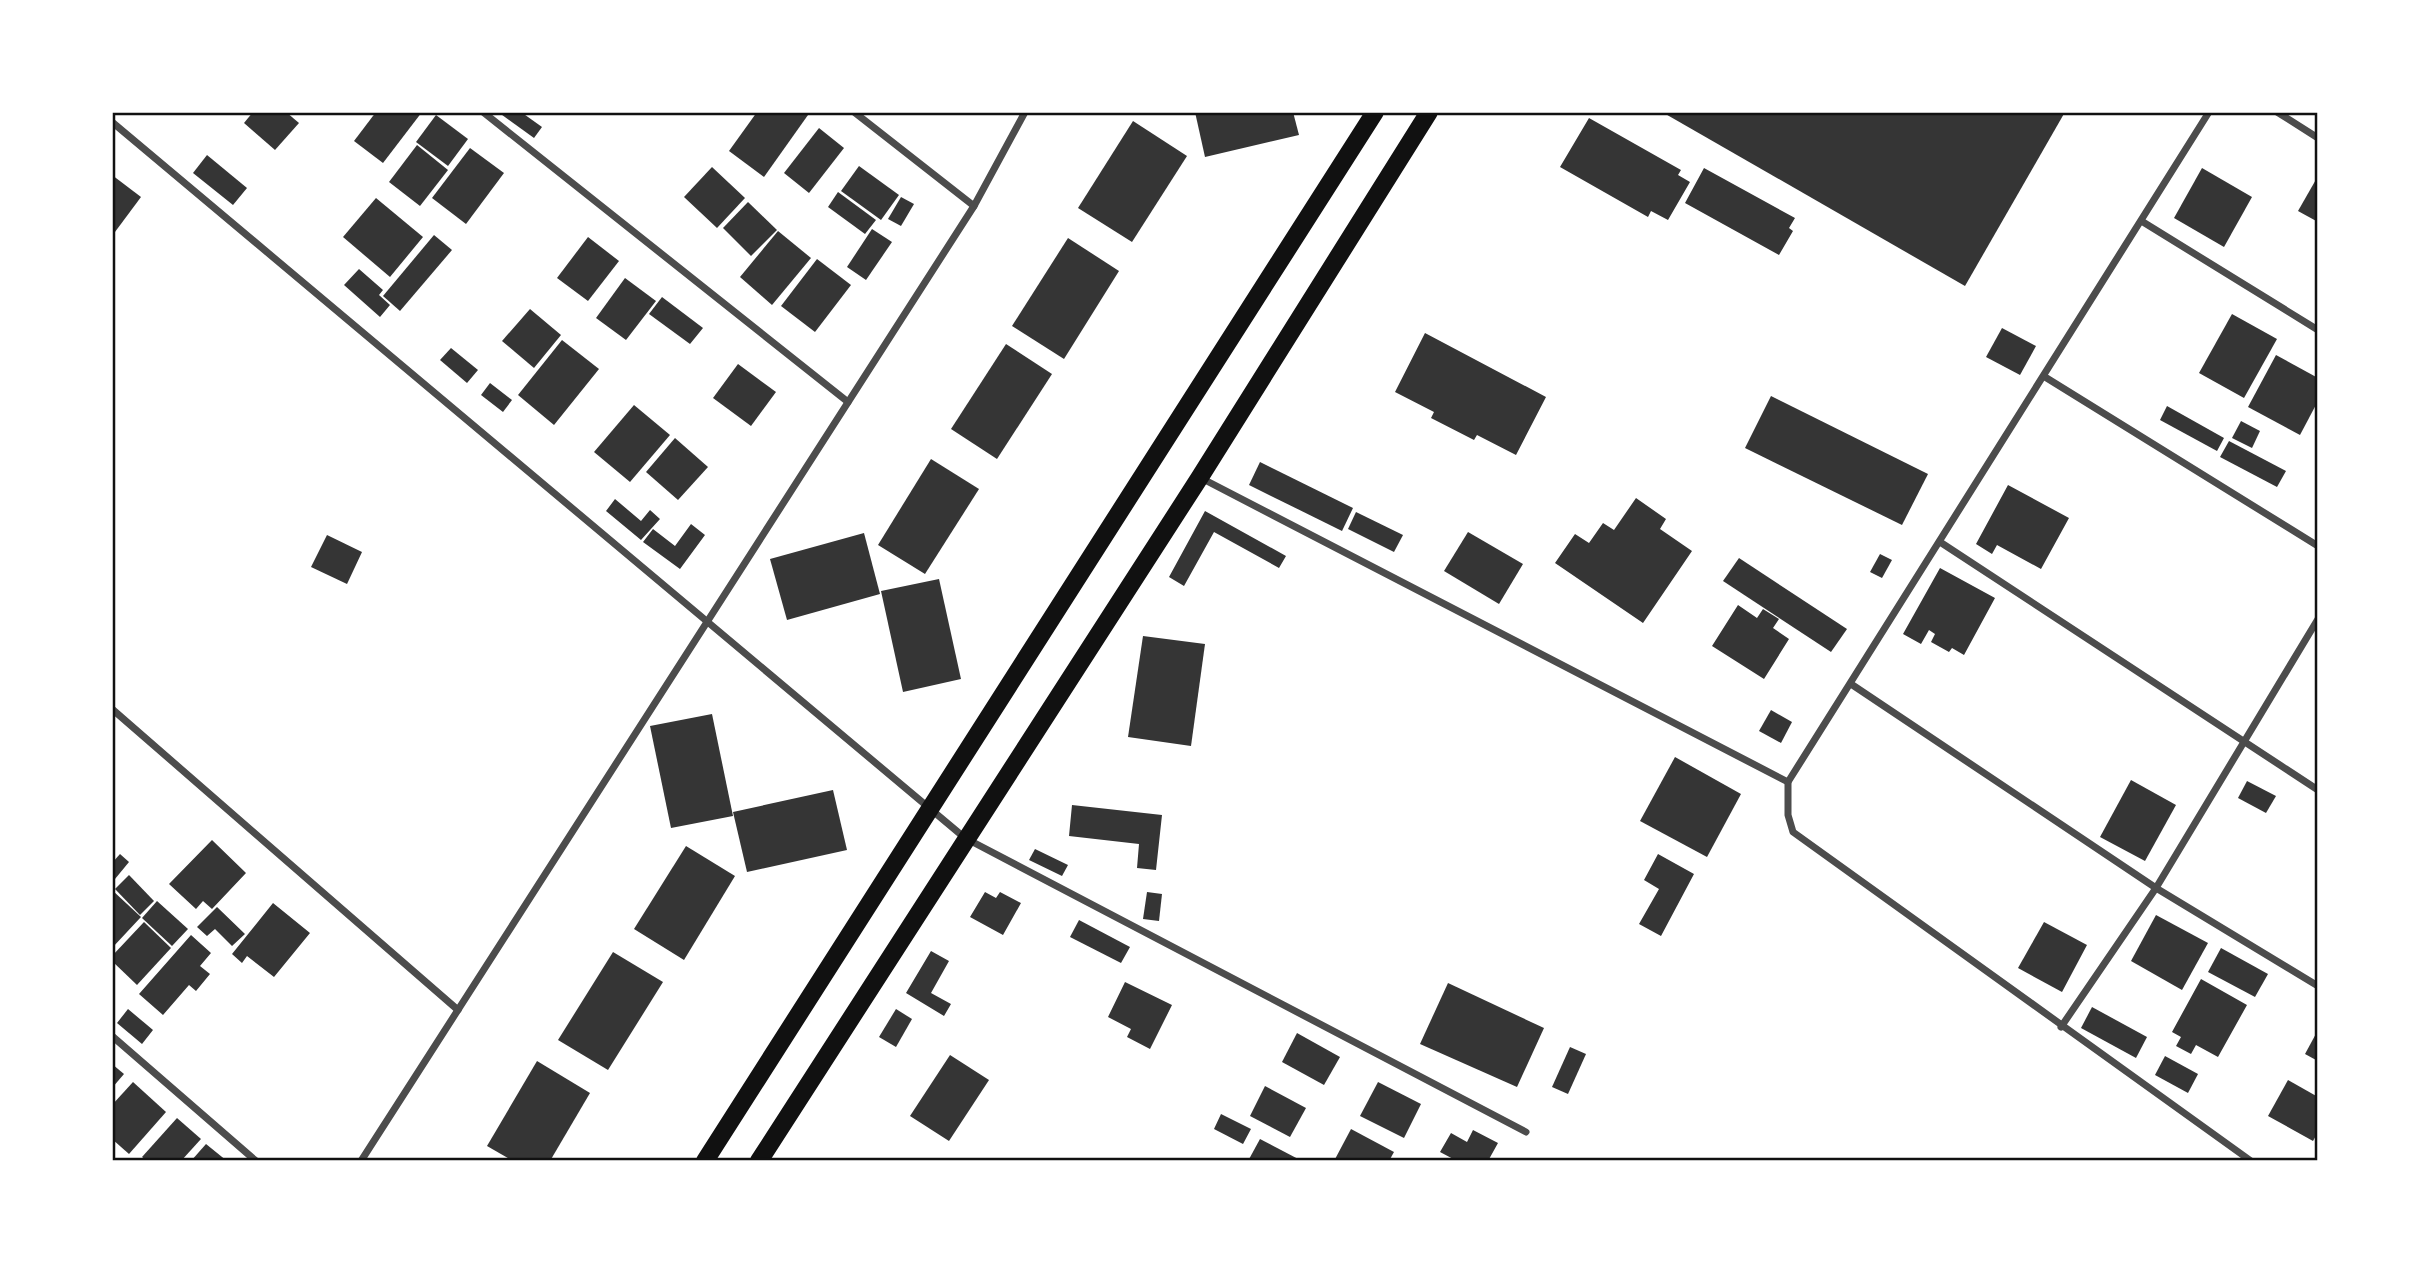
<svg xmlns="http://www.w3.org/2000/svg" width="2430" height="1273" font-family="Manrope,sans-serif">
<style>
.building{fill:#353535}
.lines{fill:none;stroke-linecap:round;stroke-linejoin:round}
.minor{stroke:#4c4c4c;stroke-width:7}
.trunk{stroke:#111;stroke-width:18}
.neatline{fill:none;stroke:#111;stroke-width:2.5}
</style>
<rect width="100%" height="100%" fill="#fff"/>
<g class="building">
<polygon points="253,112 286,112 299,123 275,150 244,123"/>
<polygon points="376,112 422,112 383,163 354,141"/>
<polygon points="498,112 521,112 542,127 534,138"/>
<polygon points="757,112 804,112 808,115 764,177 729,151"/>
<polygon points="1195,112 1293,112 1299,135 1205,157"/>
<polygon points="1662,112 2065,112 1965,286"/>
<polygon points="436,115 468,139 448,166 416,142"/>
<polygon points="1589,118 1681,170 1678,175 1690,182 1668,220 1651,211 1648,217 1560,167"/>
<polygon points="1133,121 1187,156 1132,242 1078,208"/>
<polygon points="819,128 844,148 809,193 784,173"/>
<polygon points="417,145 448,170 420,206 389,182"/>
<polygon points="470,148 504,173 466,224 432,198"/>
<polygon points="207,155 247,188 233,205 193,173"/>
<polygon points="859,166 899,195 881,220 841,191"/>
<polygon points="712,167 745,198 717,228 684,197"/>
<polygon points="1704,168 1795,218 1789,228 1793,231 1779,255 1685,203"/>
<polygon points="2202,168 2252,197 2224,247 2174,218"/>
<polygon points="112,175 141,197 112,236"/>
<polygon points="2318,176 2318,222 2298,211"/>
<polygon points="838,192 876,220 865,234 828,207"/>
<polygon points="901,197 914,204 901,226 888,219"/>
<polygon points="376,198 423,237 390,277 343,237"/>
<polygon points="748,202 777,230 751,256 723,228"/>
<polygon points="872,229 892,242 866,280 847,267"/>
<polygon points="778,231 811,258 772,305 740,277"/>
<polygon points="434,235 452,250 400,311 383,296"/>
<polygon points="588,237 619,261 588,301 557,278"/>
<polygon points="1068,238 1119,271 1064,359 1012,326"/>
<polygon points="817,259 851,285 815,332 781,306"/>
<polygon points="359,269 383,290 379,295 390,305 380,317 344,285"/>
<polygon points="625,278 656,301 626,340 596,318"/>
<polygon points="662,297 703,328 690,344 649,314"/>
<polygon points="530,309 561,335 534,368 502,341"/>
<polygon points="2232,314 2277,339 2244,398 2199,373"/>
<polygon points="2002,328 2036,346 2020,375 1986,357"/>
<polygon points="1425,333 1546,397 1516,455 1477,435 1474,440 1431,418 1434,412 1395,392"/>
<polygon points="562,340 599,369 554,425 518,395"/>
<polygon points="1006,344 1052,374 997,459 951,429"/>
<polygon points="451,348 478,370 467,383 440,360"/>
<polygon points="2276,355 2318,378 2318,401 2300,435 2248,407"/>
<polygon points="738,364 776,392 751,426 713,398"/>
<polygon points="490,383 512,400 503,412 481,395"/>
<polygon points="1771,396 1928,474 1902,525 1745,448"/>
<polygon points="634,405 670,435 630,482 594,452"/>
<polygon points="2167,406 2224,438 2217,451 2160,420"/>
<polygon points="2241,421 2260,431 2252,448 2232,438"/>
<polygon points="675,438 708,467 678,500 646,472"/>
<polygon points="2229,441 2286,471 2277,487 2220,457"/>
<polygon points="931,459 979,489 925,574 878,545"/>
<polygon points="1260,462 1353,508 1342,531 1249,485"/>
<polygon points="2008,485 2069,518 2041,569 1997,545 1992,554 1976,544"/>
<polygon points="1636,498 1666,519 1660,529 1692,551 1643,623 1555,563 1575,534 1589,543 1603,523 1614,530"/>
<polygon points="615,499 641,521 650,510 660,519 641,540 606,511"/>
<polygon points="1205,511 1286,556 1279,568 1214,532 1184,586 1169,577"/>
<polygon points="1356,512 1403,535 1394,552 1348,529"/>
<polygon points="691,524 705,535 680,569 643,542 653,529 675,546"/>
<polygon points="1468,532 1523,564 1499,604 1444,571"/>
<polygon points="864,533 880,594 787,620 770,559"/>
<polygon points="327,535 362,552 347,584 311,567"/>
<polygon points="1880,554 1892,560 1882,578 1870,572"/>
<polygon points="1739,558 1847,629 1831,652 1723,581"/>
<polygon points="1940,568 1995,598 1964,655 1952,648 1949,652 1931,642 1935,634 1929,630 1921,644 1903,634"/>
<polygon points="939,579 961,679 903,692 881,591"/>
<polygon points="1738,605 1757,618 1763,609 1779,619 1773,628 1789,639 1764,679 1712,646"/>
<polygon points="1143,636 1205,644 1191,746 1128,737"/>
<polygon points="1771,710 1792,722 1781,743 1759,731"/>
<polygon points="712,714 733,816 671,828 650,726"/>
<polygon points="1675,757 1741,794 1707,857 1640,821"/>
<polygon points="2131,780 2176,805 2145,861 2100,837"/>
<polygon points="2247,781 2276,796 2266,813 2238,798"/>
<polygon points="833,790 847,850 747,872 733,812"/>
<polygon points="1072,805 1162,815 1156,870 1137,868 1139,844 1069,836"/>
<polygon points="212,840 246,873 212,909 203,901 196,909 169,884"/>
<polygon points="686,846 735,876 684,960 634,929"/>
<polygon points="1035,849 1068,865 1062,876 1029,860"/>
<polygon points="120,854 129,862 115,879 112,877 112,863"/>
<polygon points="1658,854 1694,874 1661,936 1639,924 1659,889 1644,880"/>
<polygon points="129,875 154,901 140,915 115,889"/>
<polygon points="112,890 141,917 112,948"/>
<polygon points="985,892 996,898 1000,892 1021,903 1003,935 970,917"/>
<polygon points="1147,892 1162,894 1159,921 1143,919"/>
<polygon points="157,901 188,929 172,946 142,918"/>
<polygon points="273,903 310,933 274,977 247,956 242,963 232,954"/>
<polygon points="217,907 245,934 232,946 215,929 207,936 197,927"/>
<polygon points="2156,915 2208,943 2182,990 2131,961"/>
<polygon points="1079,920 1130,947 1121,963 1070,937"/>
<polygon points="144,922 171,948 137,985 112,961 112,956"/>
<polygon points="2044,922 2087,945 2062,992 2018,968"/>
<polygon points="191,935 211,953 200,966 210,974 196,991 189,985 163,1015 139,994"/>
<polygon points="2221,948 2268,974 2255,997 2208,972"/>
<polygon points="931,951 949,961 931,993 951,1004 944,1016 906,993"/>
<polygon points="613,952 663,982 608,1070 558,1040"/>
<polygon points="2201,979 2247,1005 2218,1057 2196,1045 2191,1054 2176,1046 2181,1037 2172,1032"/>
<polygon points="1125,982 1172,1005 1150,1049 1127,1037 1131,1029 1108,1017"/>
<polygon points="1448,983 1544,1028 1517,1087 1420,1044"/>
<polygon points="2092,1007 2147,1037 2136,1058 2081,1028"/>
<polygon points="128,1009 153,1030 142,1044 117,1023"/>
<polygon points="896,1009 912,1019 896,1047 879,1037"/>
<polygon points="2318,1030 2318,1057 2316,1060 2305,1054"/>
<polygon points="1297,1033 1340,1057 1324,1085 1282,1062"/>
<polygon points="1570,1047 1586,1054 1568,1094 1552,1087"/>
<polygon points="950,1055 989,1080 949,1141 910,1116"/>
<polygon points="2165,1056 2198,1074 2188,1093 2155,1075"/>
<polygon points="537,1061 590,1093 550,1161 513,1161 487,1146"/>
<polygon points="112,1064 124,1074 112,1088"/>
<polygon points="2288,1080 2318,1097 2318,1132 2313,1141 2268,1116"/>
<polygon points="133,1082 166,1112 129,1154 112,1139 112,1105"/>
<polygon points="1378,1082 1421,1104 1404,1138 1360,1116"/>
<polygon points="1265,1086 1306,1108 1290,1137 1250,1116"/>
<polygon points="1221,1114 1251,1129 1243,1144 1214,1129"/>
<polygon points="177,1118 201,1139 181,1161 147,1161 142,1157"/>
<polygon points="1351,1129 1394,1152 1389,1161 1334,1161"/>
<polygon points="1473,1130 1498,1143 1488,1161 1457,1161 1440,1152 1451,1133 1467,1142"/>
<polygon points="1260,1139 1302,1161 1248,1161"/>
<polygon points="206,1144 227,1161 191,1161"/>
</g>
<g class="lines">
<g class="minor">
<polyline points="483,112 848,402"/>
<polyline points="854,112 974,206"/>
<polyline points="2209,112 1788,782 1788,815 1793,832 2251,1161"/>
<polyline points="2277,112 2318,138"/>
<polyline points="112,122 965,838 1526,1132"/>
<polyline points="2143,222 2318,330"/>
<polyline points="2045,377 2318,546"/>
<polyline points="1201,478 1788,782"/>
<polyline points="1940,542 2318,790"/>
<polyline points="1851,684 2156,888 2318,986"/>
<polyline points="112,709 458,1010"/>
<polyline points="2061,1027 2156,888 2318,619"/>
<polyline points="112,1036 256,1161"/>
<polyline points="361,1161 974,206 1025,112"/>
</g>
<g class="trunk">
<polyline points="705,1161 1375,112"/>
<polyline points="759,1161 1200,477 1429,112"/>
</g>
</g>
<rect width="2430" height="1273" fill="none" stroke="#ffffff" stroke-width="228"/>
<rect x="114" y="114" width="2202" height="1045" class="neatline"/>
</svg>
